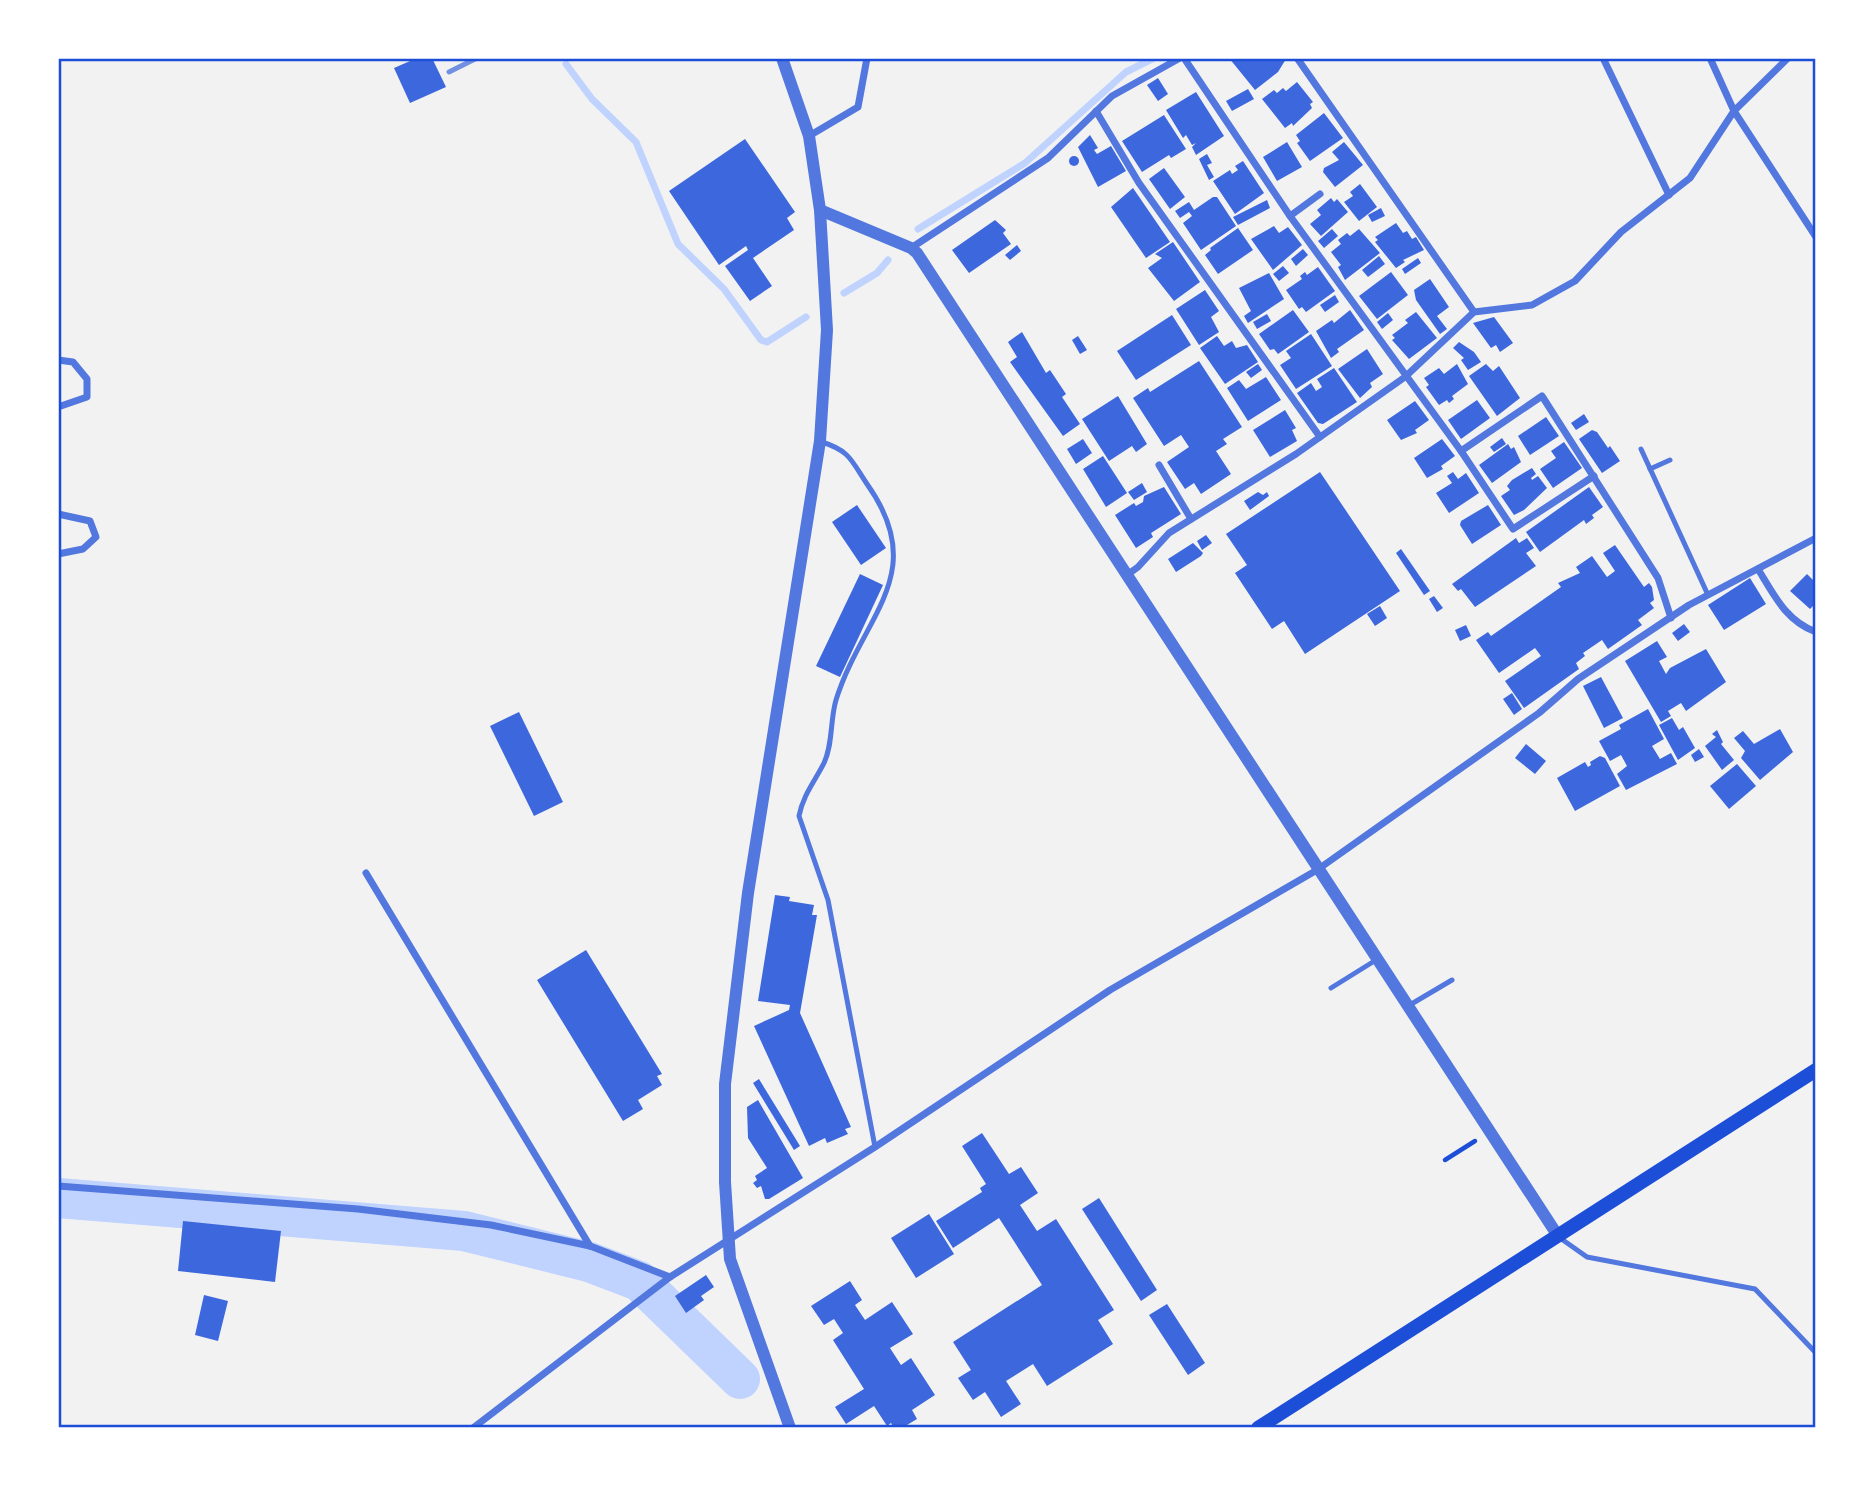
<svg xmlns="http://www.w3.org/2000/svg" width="1874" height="1486" font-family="Manrope,sans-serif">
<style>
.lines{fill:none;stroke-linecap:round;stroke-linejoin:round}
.stream{stroke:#bfd3fe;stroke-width:7}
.river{stroke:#bfd3fe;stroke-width:40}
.building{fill:#3d67dc}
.path{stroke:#1d4ed8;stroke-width:4.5}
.service{stroke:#5277de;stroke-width:5}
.minor{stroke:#5277de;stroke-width:7}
.tertiary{stroke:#5277de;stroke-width:12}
.secondary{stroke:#1d4ed8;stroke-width:14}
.rail{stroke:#7290e2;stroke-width:5}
.neatline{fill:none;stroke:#1d4ed8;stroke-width:2.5}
</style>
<rect width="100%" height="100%" fill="#f2f2f2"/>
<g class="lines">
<g class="stream">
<polyline points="566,64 592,99 636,142 678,244 724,289 761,340 767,342 806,317"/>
<polyline points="918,229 1025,163 1126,72 1154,58"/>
<polyline points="844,293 877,273 888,260"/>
</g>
<polyline class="river" points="58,1198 464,1231 589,1262 639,1281 740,1379"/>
</g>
<g class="building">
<polygon points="417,58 432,58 446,87 410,103 394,68"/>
<polygon points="1229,58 1240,58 1243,61 1247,58 1286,59 1278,72 1255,90"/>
<polygon points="1158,78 1168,94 1158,101 1147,85"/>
<polygon points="1297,82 1313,102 1310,104 1312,108 1293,126 1292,123 1285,128 1262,99 1274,90 1277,93 1283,88 1286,91"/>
<polygon points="1248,89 1254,99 1232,111 1226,101"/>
<polygon points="1196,92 1224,136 1196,155 1192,147 1196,143 1192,145 1186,135 1183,138 1166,110"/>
<polygon points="1324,113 1343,138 1310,161 1297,143 1300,141 1296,135"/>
<polygon points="1164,115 1186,149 1171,158 1169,155 1142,172 1122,141"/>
<polygon points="1090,135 1098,148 1094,150 1097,154 1111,146 1126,171 1098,187 1078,147"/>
<polygon points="745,139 795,212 787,218 794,230 753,258 772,286 750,301 725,266 748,250 746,246 719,265 669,191"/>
<polygon points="1287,142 1302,167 1277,181 1263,157"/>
<polygon points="1344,142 1363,165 1335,187 1323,172 1324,168 1339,160 1332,152"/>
<polygon points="1207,154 1212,163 1207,165 1214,177 1209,180 1199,159"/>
<circle cx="1074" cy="161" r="5"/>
<polygon points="1243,161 1264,193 1235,214 1213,181 1230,170 1232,174 1238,170 1235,166"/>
<polygon points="1164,168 1185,197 1170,209 1149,179"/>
<polygon points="1360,184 1377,207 1359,221 1344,202 1353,196 1350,192"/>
<polygon points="1133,188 1170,242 1146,258 1111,207"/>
<polygon points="1213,197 1217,197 1236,226 1201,250 1183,223 1192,216 1189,212 1180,218 1175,211 1189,202 1194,210"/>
<polygon points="1331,198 1334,202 1337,199 1348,212 1321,236 1310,224 1321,215 1317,210"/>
<polygon points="1267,200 1270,208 1238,225 1233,217"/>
<polygon points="1381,208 1385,216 1372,222 1368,215"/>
<polygon points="995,220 1006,230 1003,233 1011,244 969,273 952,250"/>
<polygon points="1396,223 1403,233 1407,231 1412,239 1416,237 1424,250 1403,260 1405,262 1396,268 1375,242 1378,240 1375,237"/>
<polygon points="1274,226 1279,233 1288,227 1302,245 1273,270 1251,239"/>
<polygon points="1238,228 1253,250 1218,274 1205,255 1211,250 1210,248"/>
<polygon points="1332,229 1338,236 1324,248 1318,241"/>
<polygon points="1359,229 1380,253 1345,280 1338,267 1341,265 1331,252 1341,244 1338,240 1347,233 1350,236"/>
<polygon points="1173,242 1200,282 1174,301 1148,268 1162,258 1155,254"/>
<polygon points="1017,245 1021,251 1010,260 1005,255"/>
<polygon points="1303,249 1308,255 1296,266 1291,259"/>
<polygon points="1379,256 1385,264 1368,277 1362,270"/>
<polygon points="1418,258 1421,263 1405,274 1402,269"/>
<polygon points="1283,266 1289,273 1279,281 1273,274"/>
<polygon points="1318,267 1335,291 1306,312 1302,307 1299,309 1286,290 1302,279 1300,276 1305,272 1307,275"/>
<polygon points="1391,272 1408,295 1377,319 1359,296"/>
<polygon points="1269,273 1284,299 1248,323 1244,316 1251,311 1239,288"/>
<polygon points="1430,279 1449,307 1437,316 1447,329 1440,334 1416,300 1414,290"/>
<polygon points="1205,290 1219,311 1211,317 1219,332 1199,345 1176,309"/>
<polygon points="1335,295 1339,302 1325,312 1320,305"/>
<polygon points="1293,310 1309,332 1278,354 1274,349 1270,350 1259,334"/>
<polygon points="1350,310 1364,330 1337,349 1339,352 1331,358 1316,331 1332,320 1334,323"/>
<polygon points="1416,312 1437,338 1409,359 1392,340 1395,338 1392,335 1408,323 1405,320"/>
<polygon points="1388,313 1393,320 1382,329 1377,322"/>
<polygon points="1267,314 1271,321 1257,329 1253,322"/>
<polygon points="1172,315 1191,345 1136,380 1117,351"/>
<polygon points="1494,317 1513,343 1500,352 1496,345 1491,348 1473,323"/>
<polygon points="1022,332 1046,373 1050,370 1066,394 1062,397 1080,424 1063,436 1010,362 1017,357 1008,342"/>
<polygon points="1311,334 1332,366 1296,389 1280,365 1291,358 1286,351"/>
<polygon points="1078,336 1087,350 1080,354 1072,340"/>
<polygon points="1217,336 1224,346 1232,341 1236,348 1247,345 1258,362 1225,384 1200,348"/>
<polygon points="1459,342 1474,352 1481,362 1468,370 1461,360 1464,358 1453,348"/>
<polygon points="1367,349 1383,374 1370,383 1372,387 1360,398 1338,369"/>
<polygon points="1199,361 1242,427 1223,439 1227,444 1216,451 1231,474 1201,494 1194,483 1185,489 1167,462 1189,447 1181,435 1164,446 1133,398 1148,388 1150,392"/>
<polygon points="1258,364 1262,370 1251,378 1246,372"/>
<polygon points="1457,364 1468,384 1452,396 1454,399 1449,403 1447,400 1439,405 1426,387 1429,385 1424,378 1439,368 1444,374"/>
<polygon points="1486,364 1493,371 1499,366 1520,398 1497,416 1469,376"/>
<polygon points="1334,368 1357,402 1323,424 1318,423 1297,393 1311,383 1316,391 1322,387 1317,379"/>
<polygon points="1266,377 1281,400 1248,421 1227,388 1239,380 1246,389"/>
<polygon points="1118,396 1147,444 1136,452 1132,446 1109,461 1082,419"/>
<polygon points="1477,400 1490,418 1461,439 1448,420"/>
<polygon points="1415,401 1429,420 1415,430 1417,433 1401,440 1387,420"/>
<polygon points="1285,410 1296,428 1292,430 1297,441 1270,457 1253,430"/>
<polygon points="1584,414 1589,422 1576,430 1571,423"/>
<polygon points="1546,417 1559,436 1530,455 1518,436"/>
<polygon points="1592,430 1597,432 1608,448 1610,446 1620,461 1602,473 1579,439"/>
<polygon points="1502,438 1506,444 1494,452 1490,447"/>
<polygon points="1083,439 1092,453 1076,464 1067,449"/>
<polygon points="1442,439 1455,456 1441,466 1443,469 1427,478 1414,458"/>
<polygon points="1564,442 1582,468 1553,488 1540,469 1556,458 1551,451"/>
<polygon points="1508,444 1511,449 1514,447 1521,462 1492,483 1479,465"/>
<polygon points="1103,456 1127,493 1106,507 1083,469"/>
<polygon points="1532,468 1536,474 1531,478 1532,480 1538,476 1547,488 1524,510 1514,515 1501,496 1510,490 1507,486 1512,480"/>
<polygon points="1320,472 1400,591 1305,654 1284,621 1272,629 1235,573 1247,565 1226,534"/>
<polygon points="1453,472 1458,479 1466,473 1479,493 1449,513 1436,493 1452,483 1447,476"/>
<polygon points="1142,483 1147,492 1134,500 1128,492"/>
<polygon points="1164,487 1181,514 1151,533 1153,537 1136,548 1115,515 1134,503 1136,506 1143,502 1144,496"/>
<polygon points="1589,487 1603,507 1592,515 1594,518 1586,524 1584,520 1540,552 1526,532"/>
<polygon points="1258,492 1263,495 1267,492 1269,496 1250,510 1244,501"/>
<polygon points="857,505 886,548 861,565 832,522"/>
<polygon points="1488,505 1501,525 1472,544 1460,525 1461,521"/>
<polygon points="1206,535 1212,543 1202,550 1197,541"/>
<polygon points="1516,538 1519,543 1527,538 1534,548 1526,553 1536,566 1475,607 1461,589 1458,591 1452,584"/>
<polygon points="1193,543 1203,553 1201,556 1176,572 1168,559"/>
<polygon points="1615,545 1644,587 1649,583 1652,587 1654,600 1650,603 1654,608 1638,620 1642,625 1608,649 1602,640 1583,653 1585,656 1576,663 1579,669 1524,708 1505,681 1541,656 1535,648 1499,673 1476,640 1488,632 1491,636 1561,587 1558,583 1580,573 1576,567 1592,556 1607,577 1615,571 1603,553"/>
<polygon points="1401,549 1430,591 1424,595 1396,553"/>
<polygon points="860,574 883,585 840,677 816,666"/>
<polygon points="1807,574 1816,583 1816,603 1810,609 1790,591"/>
<polygon points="1750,578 1766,604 1724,630 1708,605"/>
<polygon points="1434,596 1443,608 1437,612 1429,599"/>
<polygon points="1380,606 1387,618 1375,626 1367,614"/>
<polygon points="1684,624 1690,632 1678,641 1672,633"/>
<polygon points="1466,625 1471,636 1460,641 1455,630"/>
<polygon points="1657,641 1667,657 1659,661 1666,674 1670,668 1706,649 1726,682 1686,711 1681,703 1668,711 1671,716 1661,722 1625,661"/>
<polygon points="1601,677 1623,718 1604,728 1583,686"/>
<polygon points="1512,693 1522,709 1514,715 1503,699"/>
<polygon points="1648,709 1664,739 1652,746 1660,759 1671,753 1677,764 1626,790 1617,774 1627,766 1621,755 1610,761 1599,741 1621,729 1619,725"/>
<polygon points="519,712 563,802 534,816 490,726"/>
<polygon points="1672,718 1679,730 1683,727 1695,748 1678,760 1659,725"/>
<polygon points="1780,729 1793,752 1760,780 1741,758 1745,751 1734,738 1743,731 1754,744"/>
<polygon points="1717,730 1723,742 1721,744 1734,760 1722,770 1705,746 1716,737 1712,734"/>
<polygon points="1526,744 1546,761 1535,774 1515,758"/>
<polygon points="1699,749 1704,757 1695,762 1691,755"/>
<polygon points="1600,756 1605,758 1620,786 1575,811 1557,778 1585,762 1588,767 1591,765 1590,762"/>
<polygon points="1737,764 1756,786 1729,809 1710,786"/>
<polygon points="775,895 790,897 789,901 814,905 812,915 817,915 800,1013 851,1127 845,1129 848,1134 827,1143 825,1138 809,1146 754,1026 789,1010 790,1005 758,1001"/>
<polygon points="586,950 662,1074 657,1076 662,1085 638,1100 643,1109 623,1121 537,980"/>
<polygon points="759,1079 800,1146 794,1150 753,1083"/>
<polygon points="758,1100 803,1178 769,1199 765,1199 761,1186 757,1188 753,1183 757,1180 755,1176 767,1168 748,1138 747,1107"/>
<polygon points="982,1133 1009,1174 1021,1167 1038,1193 1020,1205 1037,1231 1056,1219 1114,1310 1098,1320 1113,1344 1047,1386 1033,1364 1006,1381 1021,1404 1001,1417 985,1392 973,1400 958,1378 971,1370 953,1342 1042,1285 999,1218 953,1248 936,1221 982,1192 980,1188 986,1184 962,1146"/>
<polygon points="1099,1198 1157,1290 1141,1301 1082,1209"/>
<polygon points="929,1214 954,1254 916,1278 891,1238"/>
<polygon points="183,1221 281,1231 275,1282 178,1271"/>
<polygon points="706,1275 714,1287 701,1296 704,1300 686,1313 675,1296"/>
<polygon points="850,1281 862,1300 855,1305 865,1320 892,1302 913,1334 890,1348 901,1365 911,1358 935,1395 912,1410 917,1419 902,1428 894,1428 891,1423 887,1426 874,1406 846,1424 835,1407 864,1389 833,1340 843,1333 834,1319 824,1325 811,1306"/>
<polygon points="204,1295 228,1301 218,1341 195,1335"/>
<polygon points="1167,1304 1205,1363 1188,1375 1149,1315"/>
</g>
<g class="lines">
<polyline class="path" points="1445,1160 1475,1141"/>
<g class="service">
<path d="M822,442C850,451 851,460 867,484C931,574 862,616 836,700C830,720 833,744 824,763C815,781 803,795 799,816L828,900L875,1147"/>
<polyline points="1641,449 1708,595"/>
<polyline points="1650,469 1670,460"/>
<polyline points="1331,988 1376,960"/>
<polyline points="1408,1006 1452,980"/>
<polyline points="1560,1238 1587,1257 1755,1289 1816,1353"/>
</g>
<g class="minor">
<polyline points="1184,58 1290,216 1461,451 1513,529 1594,476"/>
<polyline points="1297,58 1474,312"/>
<polyline points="1603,58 1669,195"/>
<polyline points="1710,58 1734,111 1816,237"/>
<polyline points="1096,111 1139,183 1320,437"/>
<polyline points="809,136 858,107 867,58"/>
<polyline points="1290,216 1320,194"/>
<polyline points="911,248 1048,158 1112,96 1180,58"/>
<polyline points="58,360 73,362 87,379 87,397 58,407"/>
<polyline points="1461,451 1542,396 1658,578 1671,618"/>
<polyline points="1159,465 1191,519"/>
<polyline points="58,514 90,521 96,537 83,549 58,554"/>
<path d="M1758,569C1774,595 1786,621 1816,632"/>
<polyline points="1127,575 1138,567 1169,533 1296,454 1405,377 1474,312 1532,305 1575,281 1621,232 1690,178 1734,111 1788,58"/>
<polyline points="366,873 590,1246"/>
<polyline points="58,1186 358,1209 491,1225 590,1246 670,1277"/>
<polyline points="473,1428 670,1277 875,1147 1110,990 1317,870 1539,713 1578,679 1689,605 1816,538"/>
</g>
<g class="tertiary">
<polyline points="782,58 809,136 820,210 827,330 820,441 748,893 725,1084 725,1182 730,1259 790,1428"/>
<polyline points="820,210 911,248 917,253 1558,1236"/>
</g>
<polyline class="secondary" points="1258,1428 1816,1070"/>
<polyline class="rail" points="449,72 477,58"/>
</g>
<rect width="1874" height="1486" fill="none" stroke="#ffffff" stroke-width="119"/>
<rect x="60" y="60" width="1754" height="1366" class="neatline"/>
</svg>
